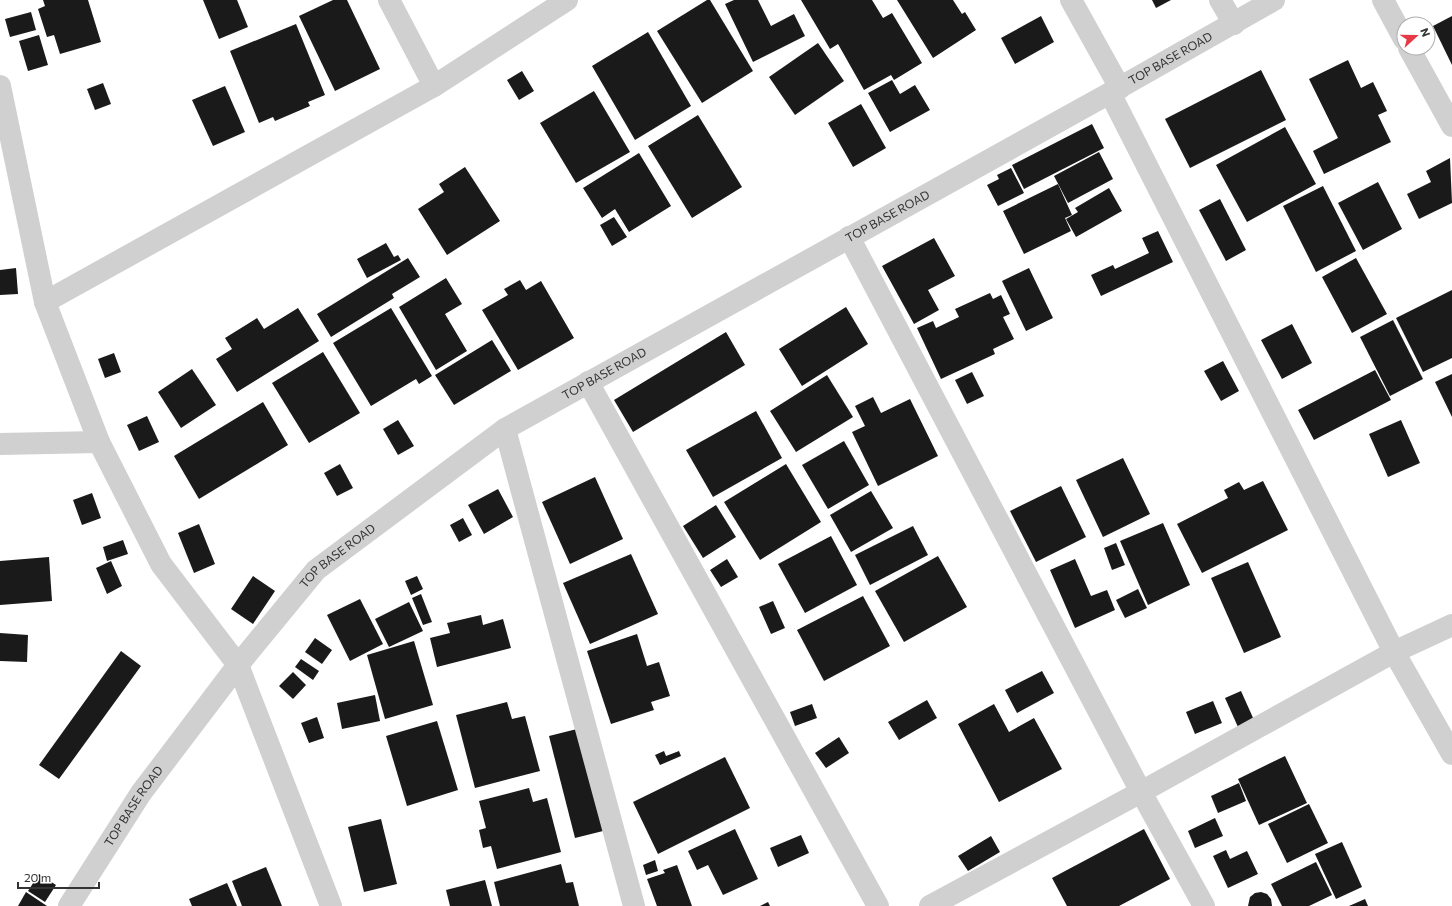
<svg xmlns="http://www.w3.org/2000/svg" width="1452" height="906" font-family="Commissioner,sans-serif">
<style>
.building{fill:#1a1a1a}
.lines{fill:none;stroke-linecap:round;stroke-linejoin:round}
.minor{stroke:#d0d0d0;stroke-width:22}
.labels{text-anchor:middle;stroke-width:4;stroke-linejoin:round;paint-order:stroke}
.street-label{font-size:12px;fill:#333;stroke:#fff}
</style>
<rect width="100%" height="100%" fill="#fff"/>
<g class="building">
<polygon points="43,0 88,0 101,42 60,54 54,35 47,37 38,9 45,6"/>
<polygon points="203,0 237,0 248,27 219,39"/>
<polygon points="333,0 347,0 380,69 335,91 299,16"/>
<polygon points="707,0 710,0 753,71 702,103 657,31"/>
<polygon points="734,0 758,0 771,26 794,14 805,36 753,62 725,4"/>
<polygon points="801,0 872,0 883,18 892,13 922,63 894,80 891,75 864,90 838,44 830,49"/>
<polygon points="897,0 953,0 962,14 965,12 976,30 933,58"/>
<polygon points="1152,0 1171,0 1156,8"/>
<polygon points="31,12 36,30 10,37 5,19"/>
<polygon points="1041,16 1054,42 1015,64 1001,38"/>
<polygon points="1452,16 1452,65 1433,26"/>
<polygon points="296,24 325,95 308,102 310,106 275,121 273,117 259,123 230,51"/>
<polygon points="648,32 691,106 635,140 592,66"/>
<polygon points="39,35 48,65 28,71 19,41"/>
<polygon points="818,43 844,81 795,115 769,77"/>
<polygon points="1348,60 1361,88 1373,82 1387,111 1378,115 1391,142 1324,174 1313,151 1338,138 1309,79"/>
<polygon points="1261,70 1286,120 1190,168 1165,119"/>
<polygon points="522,71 534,91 519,100 507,80"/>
<polygon points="892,80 900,94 915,85 930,110 890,132 868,93"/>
<polygon points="103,83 111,104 95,110 87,89"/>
<polygon points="225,86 245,132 213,146 192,100"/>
<polygon points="594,91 630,152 576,183 540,123"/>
<polygon points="861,104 886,148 853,167 828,123"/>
<polygon points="698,115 742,187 692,218 648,146"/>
<polygon points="1092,124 1104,148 1024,189 1012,165"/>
<polygon points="1285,127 1316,184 1247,222 1216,165"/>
<polygon points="1099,152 1113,179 1068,203 1054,176"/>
<polygon points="639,153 671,206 629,232 615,209 602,218 583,188"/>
<polygon points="1450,158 1452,203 1419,219 1407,194 1431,182 1426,171"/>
<polygon points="465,167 500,221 447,255 418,209 444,192 439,184"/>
<polygon points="1011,168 1024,193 998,206 987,185 999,179 997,175"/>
<polygon points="1378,182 1402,229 1363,250 1338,203"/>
<polygon points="1058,184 1072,215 1065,218 1071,231 1024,254 1003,211"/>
<polygon points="1323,186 1356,251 1316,272 1283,206"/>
<polygon points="1109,188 1122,211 1076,237 1066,219 1078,212 1075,208"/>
<polygon points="1220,199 1246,250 1226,261 1199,210"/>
<polygon points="614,217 627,237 612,246 600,225"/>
<polygon points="1158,231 1173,262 1101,296 1091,275 1113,265 1115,269 1149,253 1142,238"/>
<polygon points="934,238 955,276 928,290 939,310 914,324 882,266"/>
<polygon points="386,243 394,257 398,255 401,260 367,278 357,259"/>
<polygon points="408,258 420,277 392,294 394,298 331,337 317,314"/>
<polygon points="1356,258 1387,314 1352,333 1322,277"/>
<polygon points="16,268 18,294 0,295 0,270"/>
<polygon points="1029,268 1053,318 1026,331 1002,281"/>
<polygon points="446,278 462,304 445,314 467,351 436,370 399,307"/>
<polygon points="520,280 526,290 541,281 574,338 518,370 482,310 508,295 504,289"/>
<polygon points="1452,290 1452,358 1423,372 1396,318"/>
<polygon points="990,293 993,299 1001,295 1010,314 1003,317 1014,339 993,349 995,354 941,379 917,328 933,321 936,328 959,317 955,309"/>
<polygon points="846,307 868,344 802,386 779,349"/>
<polygon points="298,308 319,341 237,392 216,359 232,349 225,338 257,318 264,329"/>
<polygon points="391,308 432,376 419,384 416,379 371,406 333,343"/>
<polygon points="1393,320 1423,379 1390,396 1360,337"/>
<polygon points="1292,324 1312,363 1282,379 1261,340"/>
<polygon points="726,332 745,365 633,432 614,400"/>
<polygon points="492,340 511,371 454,405 435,375"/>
<polygon points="323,352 360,413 309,443 272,383"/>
<polygon points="114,353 121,372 105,378 98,359"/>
<polygon points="1223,361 1239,391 1221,401 1204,371"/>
<polygon points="192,369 216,405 181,428 158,392"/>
<polygon points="1375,370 1391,400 1314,440 1298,410"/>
<polygon points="972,372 984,396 967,404 955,380"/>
<polygon points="1452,374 1452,417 1435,382"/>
<polygon points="827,375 853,417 796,452 770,411"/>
<polygon points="873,397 881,413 910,399 938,456 878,486 852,432 865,426 855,406"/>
<polygon points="263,402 288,445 199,499 174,456"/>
<polygon points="756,411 782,458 713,497 686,450"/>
<polygon points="147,416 159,442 139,451 127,425"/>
<polygon points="398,420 414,446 398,455 383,429"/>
<polygon points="1401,420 1420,463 1388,477 1369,434"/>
<polygon points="844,441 869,485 828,509 802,465"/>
<polygon points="1123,458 1150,514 1103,537 1076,480"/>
<polygon points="340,464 353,488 337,496 324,473"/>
<polygon points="786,464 821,522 760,560 724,502"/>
<polygon points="595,477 623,539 570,564 542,502"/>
<polygon points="1263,481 1288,530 1202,573 1177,524 1228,498 1224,490 1239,482 1244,490"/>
<polygon points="1061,486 1086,537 1036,562 1010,511"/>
<polygon points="498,489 513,517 484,534 468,505"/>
<polygon points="871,491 893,528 851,552 830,515"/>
<polygon points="92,493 101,518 82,525 73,500"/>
<polygon points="716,505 736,537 703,558 683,526"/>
<polygon points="463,518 472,535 459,542 450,525"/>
<polygon points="1163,523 1190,585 1148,605 1120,541"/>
<polygon points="199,524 215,564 194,573 178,533"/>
<polygon points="913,526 928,555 870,585 855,555"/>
<polygon points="831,536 857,585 805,613 778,564"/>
<polygon points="123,540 128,554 107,561 103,547"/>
<polygon points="1116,543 1125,565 1112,570 1104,548"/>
<polygon points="631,554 658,614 590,644 563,583"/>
<polygon points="938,556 967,607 904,642 875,591"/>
<polygon points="49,557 52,601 0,605 0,561"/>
<polygon points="727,559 738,577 721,587 710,570"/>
<polygon points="1075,559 1091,596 1107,590 1115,610 1075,628 1050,570"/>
<polygon points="111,561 122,586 107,594 96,568"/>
<polygon points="1248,562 1281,637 1244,653 1211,578"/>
<polygon points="253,576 275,591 253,624 231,609"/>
<polygon points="417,576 423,589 411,595 405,581"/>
<polygon points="1138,589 1147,608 1125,618 1116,600"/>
<polygon points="421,594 432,622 423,625 412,598"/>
<polygon points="863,596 890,646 824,681 797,630"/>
<polygon points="360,599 383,644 350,661 327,615"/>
<polygon points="773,601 785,628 771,634 759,607"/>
<polygon points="409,602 423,631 389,647 375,619"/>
<polygon points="481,615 483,625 503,619 511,648 437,667 430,638 450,633 447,623"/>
<polygon points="0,633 28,635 27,662 0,661"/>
<polygon points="637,634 647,666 659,662 670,696 651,702 654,710 611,724 587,651"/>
<polygon points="315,638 332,650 322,664 305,652"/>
<polygon points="414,641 433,705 385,719 367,655"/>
<polygon points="121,651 141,666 59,779 39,765"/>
<polygon points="301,659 319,671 313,680 295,667"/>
<polygon points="1042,671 1054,693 1017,713 1005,690"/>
<polygon points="293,672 306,685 293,699 279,686"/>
<polygon points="1241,691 1254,720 1238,727 1225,698"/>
<polygon points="375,695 380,721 342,729 337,703"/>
<polygon points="927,700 937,718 899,740 888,722"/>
<polygon points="1213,701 1222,723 1195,734 1186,712"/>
<polygon points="507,702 512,719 525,716 540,771 475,788 456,715"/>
<polygon points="812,704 817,718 795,726 790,712"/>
<polygon points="994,704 1009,732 1034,718 1062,769 999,802 958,724"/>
<polygon points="317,717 324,738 309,743 301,723"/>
<polygon points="437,721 458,790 407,806 386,736"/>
<polygon points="577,729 603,831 575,838 549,736"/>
<polygon points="839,737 849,753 826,768 815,753"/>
<polygon points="664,751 666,756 679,751 681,756 660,765 655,755"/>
<polygon points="1285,756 1307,803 1259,825 1238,779"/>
<polygon points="725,757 750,808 658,854 633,802"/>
<polygon points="1239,783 1246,801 1218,813 1211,796"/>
<polygon points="529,788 533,802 547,798 561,852 497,869 491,846 483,848 479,830 486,828 479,801"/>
<polygon points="1309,804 1328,843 1287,863 1268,824"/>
<polygon points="1215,818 1223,836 1195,848 1188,831"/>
<polygon points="381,819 397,884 364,892 348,827"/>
<polygon points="735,829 758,879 723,895 708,865 697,870 688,851"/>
<polygon points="1144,829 1170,879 1119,906 1067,906 1052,878"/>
<polygon points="801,835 809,853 778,867 770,848"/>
<polygon points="991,836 1000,852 968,871 958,856"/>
<polygon points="1342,842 1362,887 1336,899 1315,854"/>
<polygon points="1226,850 1230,859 1247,851 1258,874 1228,888 1213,856"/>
<polygon points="655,860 658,871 646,875 643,865"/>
<polygon points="1316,862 1332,895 1309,906 1282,906 1271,884"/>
<polygon points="561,864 566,883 573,882 579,906 500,906 494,882"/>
<polygon points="677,865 692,906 657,906 647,879 665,873 663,870"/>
<polygon points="266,867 282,906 242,906 232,881"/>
<polygon points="39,874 56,885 45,902 28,891"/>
<polygon points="485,880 492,906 450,906 446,890"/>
<polygon points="227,883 237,906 192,906 189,899"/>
<polygon points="26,892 47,906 18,906"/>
<polygon points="1261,892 1267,894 1271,899 1272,906 1248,906 1250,897 1255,893"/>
<polygon points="1365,899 1368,906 1349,906"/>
<polygon points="768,902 770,906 760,906"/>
</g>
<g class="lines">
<g class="minor">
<polyline points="389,0 434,86"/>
<polyline points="1071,0 1120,88"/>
<polyline points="1220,0 1234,24"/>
<polyline points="1383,0 1404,39"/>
<polyline points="1409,48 1452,126"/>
<polyline points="0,86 45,302 99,442 161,564 238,665 331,906"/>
<polyline points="1110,93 1394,652 1452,754"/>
<polyline points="849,237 1141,792 1204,906"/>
<polyline points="45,302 434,86 567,0"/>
<polyline points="588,382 878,906"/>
<polyline points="505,429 634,906"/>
<polyline points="0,444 99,442"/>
<path id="s1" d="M69,906L141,793L238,665L316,570L505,429L1110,93L1274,0"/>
<polyline points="930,906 1141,792 1394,652 1452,625"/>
</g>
</g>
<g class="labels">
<g class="street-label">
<text dy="4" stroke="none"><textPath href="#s1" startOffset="1415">TOP BASE ROAD</textPath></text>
<text dy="4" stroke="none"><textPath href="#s1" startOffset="1091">TOP BASE ROAD</textPath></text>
<text dy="4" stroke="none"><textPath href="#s1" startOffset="767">TOP BASE ROAD</textPath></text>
<text dy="4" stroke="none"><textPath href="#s1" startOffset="443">TOP BASE ROAD</textPath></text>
<text dy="4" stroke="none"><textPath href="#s1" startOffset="119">TOP BASE ROAD</textPath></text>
</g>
</g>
<g transform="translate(1416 36) rotate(69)"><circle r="19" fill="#ffffff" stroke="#adadad"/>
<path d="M0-3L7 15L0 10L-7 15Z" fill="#e63946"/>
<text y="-6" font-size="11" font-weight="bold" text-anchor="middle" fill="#333333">N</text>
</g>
<path d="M18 882v6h81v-6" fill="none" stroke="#333333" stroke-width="2"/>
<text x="24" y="882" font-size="12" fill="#333333" stroke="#ffffff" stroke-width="3" paint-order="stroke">20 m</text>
</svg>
